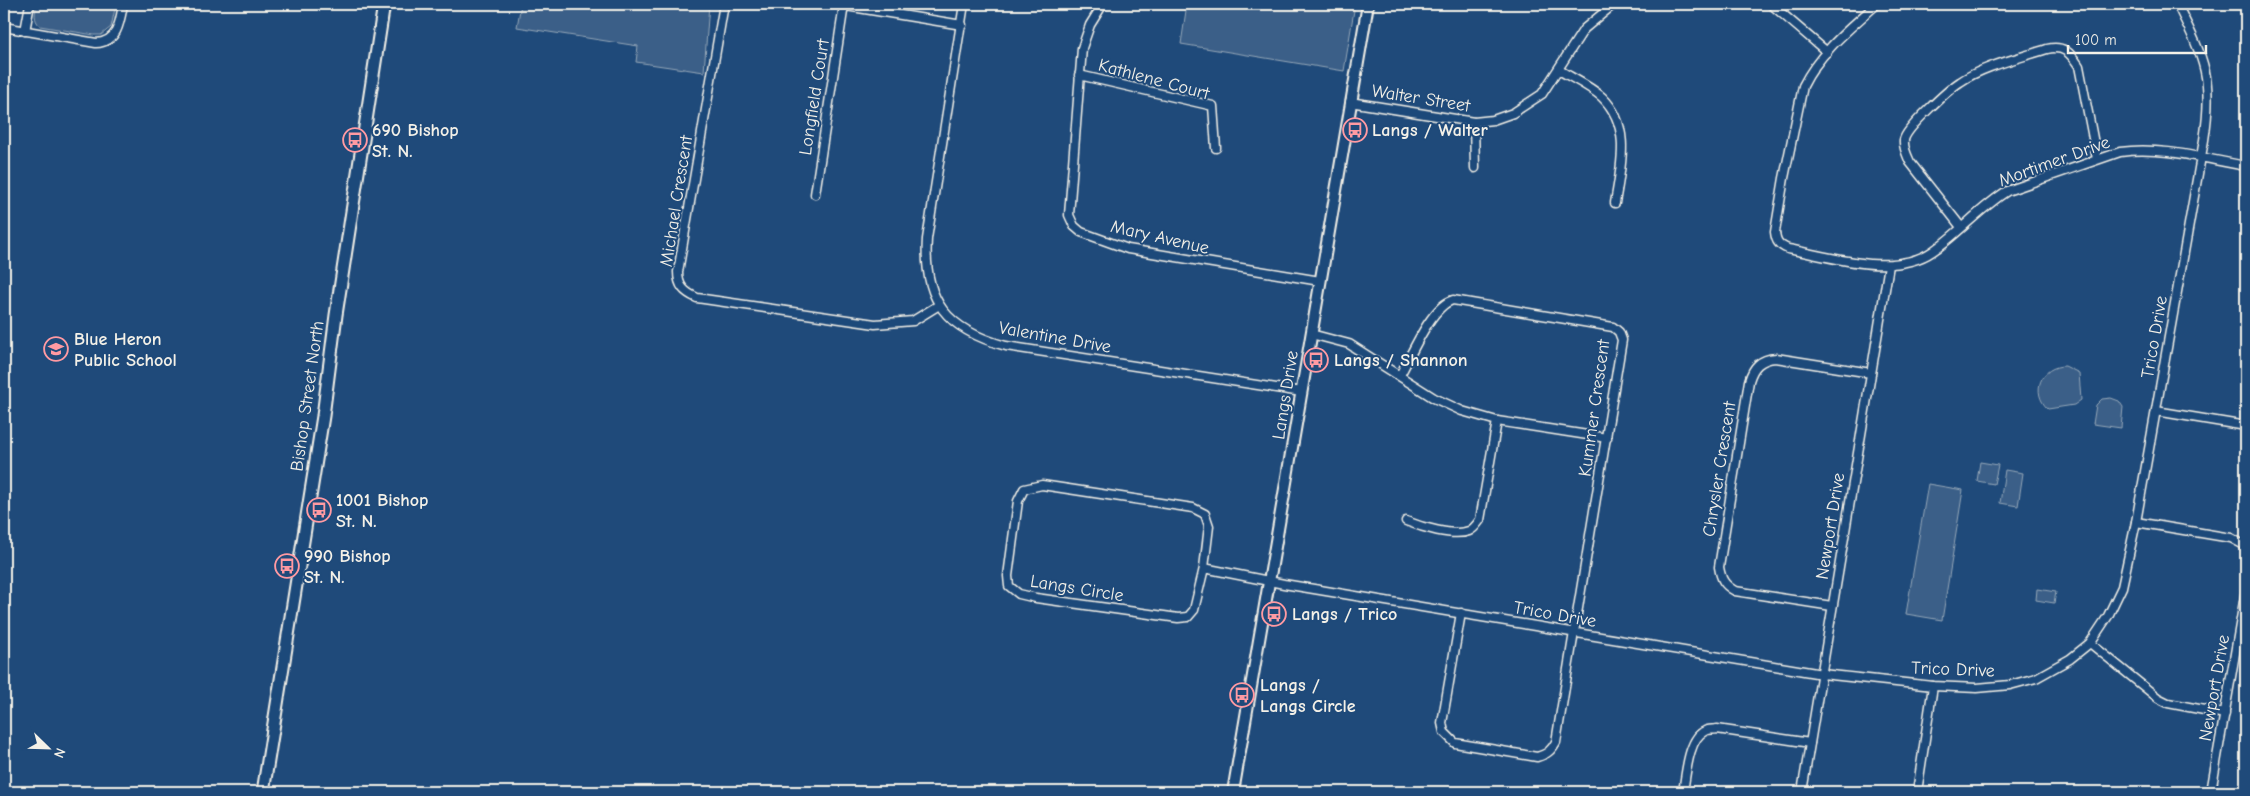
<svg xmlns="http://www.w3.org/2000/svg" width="2250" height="796" font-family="'Comic Neue',sans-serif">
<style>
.green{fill:#3a5f88;stroke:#97a8b8}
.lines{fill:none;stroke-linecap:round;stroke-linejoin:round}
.minor-casing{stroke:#f4f1e8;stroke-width:11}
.tertiary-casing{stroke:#f4f1e8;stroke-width:14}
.secondary-casing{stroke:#f4f1e8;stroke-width:15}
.minor{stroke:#1f4a7a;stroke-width:8}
.tertiary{stroke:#1f4a7a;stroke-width:10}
.secondary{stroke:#1f4a7a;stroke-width:11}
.labels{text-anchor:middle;stroke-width:4;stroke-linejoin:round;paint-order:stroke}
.street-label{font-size:18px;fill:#f4f1e8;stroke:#1f4a7a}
.poi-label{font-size:18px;font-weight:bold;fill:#f4f1e8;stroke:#1f4a7a;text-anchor:start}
</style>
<rect width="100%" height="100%" fill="#1f4a7a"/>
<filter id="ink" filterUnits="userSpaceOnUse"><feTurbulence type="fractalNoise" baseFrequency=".02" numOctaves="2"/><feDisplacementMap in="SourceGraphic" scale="10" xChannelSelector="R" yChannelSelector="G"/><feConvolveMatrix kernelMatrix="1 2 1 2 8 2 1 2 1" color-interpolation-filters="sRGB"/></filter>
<g filter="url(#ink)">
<g class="green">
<path d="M37,4H116L111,27L101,35H94L40,26C33,19 35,13 37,4Z"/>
<polygon points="521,4 709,4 704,72 636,62 638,46 517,27"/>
<polygon points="1187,4 1355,4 1344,71 1181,44"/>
<path d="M2065,366L2079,373L2081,400L2074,405L2048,409C2030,392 2041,366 2065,366Z"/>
<polygon points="2111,398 2119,401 2123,407 2121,428 2093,424 2096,405 2102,399"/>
<polygon points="1980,462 1998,465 1994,484 1977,481"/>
<polygon points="2005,470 2023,473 2018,506 2000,503"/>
<polygon points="1928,484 1963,490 1942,620 1906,614"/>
<polygon points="2037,589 2056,592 2054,603 2036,600"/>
</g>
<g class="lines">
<g class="minor-casing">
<g id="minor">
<path d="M724,4L678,272C678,286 684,292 697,298L875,324L913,321L939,305"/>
<polyline points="834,4 962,25"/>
<path d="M964,4L927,239C923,301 947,330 1006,346L1302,392"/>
<polyline points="1103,4 1090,25 1082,48 1069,215 1074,226 1081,232 1128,249 1320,281"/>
<polyline points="1771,4 1827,52"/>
<path d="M1877,4C1850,28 1819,53 1803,86L1784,178L1775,232C1776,242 1779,245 1788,249C1832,257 1894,278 1933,251C1959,233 1980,208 2007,191L2120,152C2162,146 2205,159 2246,166"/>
<path d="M4,27L96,43C118,42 120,22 123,4"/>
<polyline points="25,31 30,4"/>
<path d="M1559,70C1572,78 1590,86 1602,97C1632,126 1621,166 1615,203"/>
<polyline points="1079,75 1213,106 1216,148"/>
<polyline points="1350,102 1474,122 1493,120 1513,113 1542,94 1584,29 1614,4"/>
<polyline points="1474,122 1475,168"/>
<polyline points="815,194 844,5"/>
<path d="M1961,227L1910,162C1907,155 1903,148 1904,140C1906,128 1949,89 1960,82C1983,66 2020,58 2047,49C2063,45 2070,52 2079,66L2097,159"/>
<polyline points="1311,334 1349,344 1434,398 1462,411 1497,421 1607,438"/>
<path d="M1400,375C1411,356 1431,306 1453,300L1613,327L1619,332L1622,340L1556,742C1551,751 1547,754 1537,757L1455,743L1444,732L1442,723L1461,613"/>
<polyline points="2156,411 2246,426"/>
<path d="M1406,521C1421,527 1453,537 1469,531C1474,529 1477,524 1480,520L1497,421"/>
<polyline points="2136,522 2231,538 2244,545 2246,549"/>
<path d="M1204,568L1209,526L1205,514L1193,508L1042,485L1024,489L1018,501L1008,576L1009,586L1019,594L1036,598L1178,618L1188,617L1194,610L1204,568L1284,584L1822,674L1933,686L1977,688L2010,685L2036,678L2070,659L2090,643L2108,616L2122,587L2136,522L2204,140C2214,77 2204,59 2177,4"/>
<path d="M1832,606L1735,591C1724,585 1721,579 1719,567L1749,381C1753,367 1760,359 1776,358L1871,373"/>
<polyline points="2090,643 2158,698 2168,703 2225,714"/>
<path d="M1683,792C1686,776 1688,738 1705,731C1708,729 1713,730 1717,729L1810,743"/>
<polyline points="1802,792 1889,265"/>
<polyline points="1917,792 1933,686"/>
<polyline points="2211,792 2246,590"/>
</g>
</g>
<g class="tertiary-casing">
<polyline id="tertiary" points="1233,792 1368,4"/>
</g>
<g class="secondary-casing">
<polyline id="secondary" points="263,792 323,416 336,315 384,4"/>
</g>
<use href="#minor" class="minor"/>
<use href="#tertiary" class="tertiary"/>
<use href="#secondary" class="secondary"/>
</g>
</g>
<defs>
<g id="bus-ring" transform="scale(1.25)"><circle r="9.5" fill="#1f4a7a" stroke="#ff9aa2" stroke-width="1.5"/><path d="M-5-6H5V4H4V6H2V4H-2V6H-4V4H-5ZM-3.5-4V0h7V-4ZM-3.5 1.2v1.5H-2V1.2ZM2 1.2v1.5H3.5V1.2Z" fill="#ff9aa2"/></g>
<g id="school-ring" transform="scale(1.25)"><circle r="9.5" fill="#1f4a7a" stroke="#ff9aa2" stroke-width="1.5"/><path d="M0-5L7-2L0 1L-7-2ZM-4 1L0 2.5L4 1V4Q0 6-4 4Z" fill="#ff9aa2"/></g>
</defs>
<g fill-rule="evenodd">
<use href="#bus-ring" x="1355" y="130"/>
<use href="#bus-ring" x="355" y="140"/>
<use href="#school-ring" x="56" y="349"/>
<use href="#bus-ring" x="1316" y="360"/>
<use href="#bus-ring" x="319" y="510"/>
<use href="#bus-ring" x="287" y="566"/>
<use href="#bus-ring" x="1274" y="614"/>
<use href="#bus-ring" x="1242" y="695"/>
</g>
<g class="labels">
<g class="street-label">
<text transform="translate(1154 79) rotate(15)" y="6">Kathlene Court</text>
<text transform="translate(814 97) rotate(-81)" y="6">Longfield Court</text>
<text transform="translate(1421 98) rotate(9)" y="6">Walter Street</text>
<text transform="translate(2054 161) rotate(-20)" y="6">Mortimer Drive</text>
<text transform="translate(676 201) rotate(-81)" y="6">Michael Crescent</text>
<text transform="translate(1160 237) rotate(13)" y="6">Mary Avenue</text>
<text transform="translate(1055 337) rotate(10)" y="6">Valentine Drive</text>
<text transform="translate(2154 337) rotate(-80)" y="6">Trico Drive</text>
<text transform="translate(1285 395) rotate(-81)" y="6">Langs Drive</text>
<text transform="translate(307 396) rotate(-82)" y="6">Bishop Street North</text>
<text transform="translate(1594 408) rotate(-82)" y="6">Kummer Crescent</text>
<text transform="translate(1719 469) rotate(-81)" y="6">Chrysler Crescent</text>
<text transform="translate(1830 526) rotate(-81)" y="6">Newport Drive</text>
<text transform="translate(1077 588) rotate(9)" y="6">Langs Circle</text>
<text transform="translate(1555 614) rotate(10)" y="6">Trico Drive</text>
<text transform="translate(1953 669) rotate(2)" y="6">Trico Drive</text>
<text transform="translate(2214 688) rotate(-80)" y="6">Newport Drive</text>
</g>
<g class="poi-label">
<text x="372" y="136">690 Bishop<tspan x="372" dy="21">St. N.</tspan></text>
<text x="1372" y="136">Langs / Walter</text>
<text x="74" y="345">Blue Heron<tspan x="74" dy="21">Public School</tspan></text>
<text x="1334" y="366">Langs / Shannon</text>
<text x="336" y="506">1001 Bishop<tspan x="336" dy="21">St. N.</tspan></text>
<text x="304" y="562">990 Bishop<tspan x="304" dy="21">St. N.</tspan></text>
<text x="1292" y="620">Langs / Trico</text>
<text x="1260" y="691">Langs /<tspan x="1260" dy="21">Langs Circle</tspan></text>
</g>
</g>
<rect width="2250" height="796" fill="none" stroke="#1f4a7a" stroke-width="20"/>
<rect x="10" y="10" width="2230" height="776" fill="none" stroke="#f4f1e8" stroke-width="2" filter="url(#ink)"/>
<g transform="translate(48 748) rotate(113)" stroke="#1f4a7a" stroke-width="4" paint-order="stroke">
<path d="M0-4L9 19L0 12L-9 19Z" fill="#f4f1e8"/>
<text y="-8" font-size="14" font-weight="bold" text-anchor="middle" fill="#f4f1e8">N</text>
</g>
<path d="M2068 45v8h138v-8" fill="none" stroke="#f4f1e8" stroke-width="2.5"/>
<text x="2075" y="45" font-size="15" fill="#f4f1e8" stroke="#1f4a7a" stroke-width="4" paint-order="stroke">100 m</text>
</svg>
